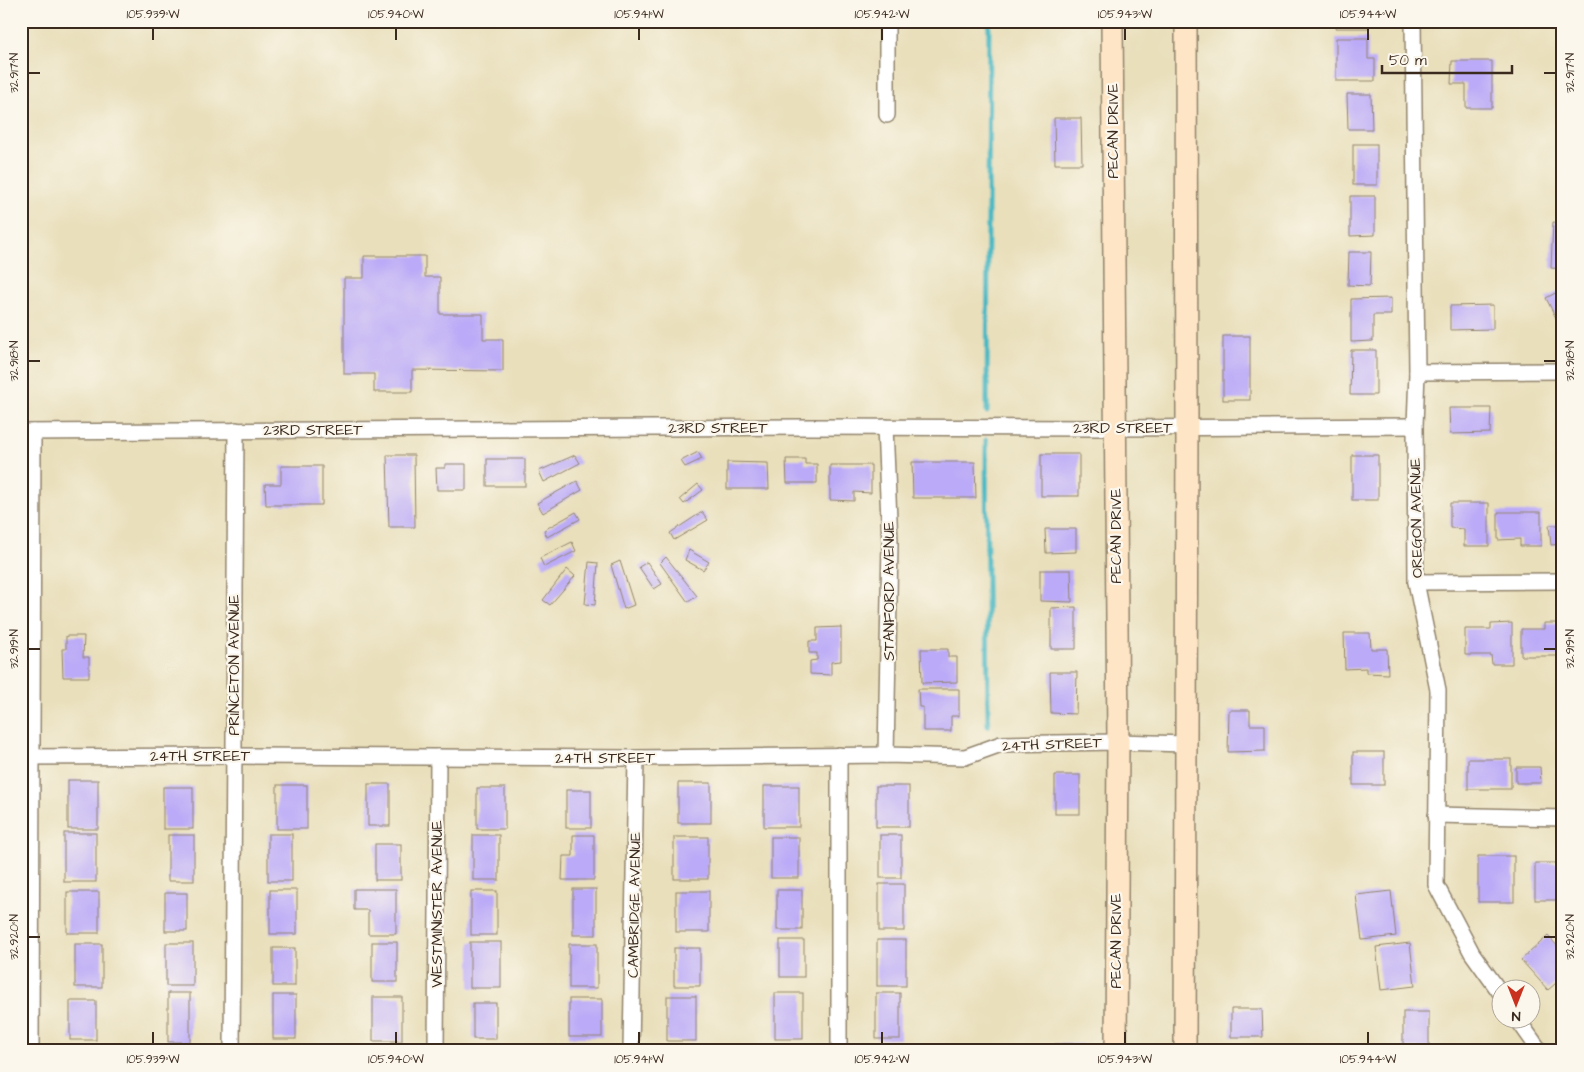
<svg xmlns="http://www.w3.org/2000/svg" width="1584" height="1072" font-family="'Architects Daughter',sans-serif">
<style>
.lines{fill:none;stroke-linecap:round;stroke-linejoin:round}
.stream{stroke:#4ab8c2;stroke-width:5}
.building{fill:#bbaaf7}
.minor-casing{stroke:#92846c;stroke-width:18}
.secondary-casing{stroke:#92846c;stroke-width:24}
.minor{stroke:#fff;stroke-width:15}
.secondary{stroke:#fde5c5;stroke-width:21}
.ticks{fill:none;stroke:#3b2a1e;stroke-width:2}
.labels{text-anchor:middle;stroke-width:4.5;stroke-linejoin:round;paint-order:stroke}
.street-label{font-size:15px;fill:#3b2a1e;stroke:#fbf7ec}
.neatline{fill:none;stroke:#3b2a1e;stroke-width:2}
.ticks-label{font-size:12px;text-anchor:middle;fill:#3b2a1e}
</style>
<rect width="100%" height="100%" fill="#fbf7ec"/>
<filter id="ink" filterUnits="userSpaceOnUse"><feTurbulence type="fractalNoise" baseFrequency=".02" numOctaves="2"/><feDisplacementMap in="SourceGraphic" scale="10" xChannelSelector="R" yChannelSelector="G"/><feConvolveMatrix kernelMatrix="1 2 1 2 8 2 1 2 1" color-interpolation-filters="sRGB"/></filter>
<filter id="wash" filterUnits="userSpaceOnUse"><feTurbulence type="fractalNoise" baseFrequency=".0096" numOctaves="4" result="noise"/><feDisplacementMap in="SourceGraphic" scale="20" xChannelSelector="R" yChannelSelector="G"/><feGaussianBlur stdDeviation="1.12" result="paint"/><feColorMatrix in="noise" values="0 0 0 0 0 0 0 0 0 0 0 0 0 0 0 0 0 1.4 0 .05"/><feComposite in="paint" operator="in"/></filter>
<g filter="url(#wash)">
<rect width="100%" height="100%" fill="#e9dfbb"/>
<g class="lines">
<g class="stream">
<polyline points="987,412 989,21"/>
<polyline points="986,440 988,726"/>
</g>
</g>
<g id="blocks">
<g class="building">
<rect x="1336" y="21" width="33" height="7"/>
<polygon points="1336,38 1368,38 1368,59 1375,59 1375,81 1336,81"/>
<polygon points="1452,61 1492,61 1492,108 1466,108 1466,84 1451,84"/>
<polygon points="1347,94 1371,94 1372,129 1348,129"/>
<polygon points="1054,118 1081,118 1082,164 1055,164"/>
<rect x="1353" y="144" width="24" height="41"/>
<polygon points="1350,196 1375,196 1375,235 1350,236"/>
<polygon points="1553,222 1563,223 1563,269 1551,268"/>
<polygon points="1349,252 1371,252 1370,286 1348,285"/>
<polygon points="364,256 425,256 425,277 440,277 440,314 483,314 483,339 503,339 503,371 412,370 412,392 374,392 374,374 344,374 344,278 364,278"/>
<polygon points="1563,289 1563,332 1546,298"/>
<polygon points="1391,298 1391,315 1373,315 1373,341 1351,342 1351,299"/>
<polygon points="1493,305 1493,329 1450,330 1450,306"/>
<rect x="1223" y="336" width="27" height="64"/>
<polygon points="1351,350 1376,350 1376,395 1350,395"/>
<polygon points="1449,408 1491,408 1490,433 1450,434"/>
<polygon points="698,452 702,459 685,467 681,461"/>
<rect x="1041" y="454" width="38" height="42"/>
<polygon points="387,455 414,455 415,527 389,527"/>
<polygon points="575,455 580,463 544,482 539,471"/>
<rect x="1352" y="455" width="26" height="45"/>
<rect x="487" y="459" width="38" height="27"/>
<polygon points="786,459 805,459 805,464 817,464 817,483 787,483"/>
<polygon points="727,462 768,463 769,489 727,489"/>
<polygon points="912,462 975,462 976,498 913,498"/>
<polygon points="445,464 466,464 466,490 437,490 436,468 445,468"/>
<polygon points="830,465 871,465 871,493 854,492 854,501 830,500"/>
<polygon points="281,466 322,466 322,505 266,505 265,484 281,484"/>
<polygon points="577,481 582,490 543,513 537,503"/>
<polygon points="698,484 703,490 684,504 680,499"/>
<polygon points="1450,503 1489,503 1489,546 1464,546 1464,529 1450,528"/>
<polygon points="576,512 580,519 547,537 544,530"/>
<polygon points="702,512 708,520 674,540 670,533"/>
<polygon points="1498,512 1541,512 1541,546 1520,546 1520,539 1498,540"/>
<polygon points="1549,525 1563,525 1563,544 1551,545"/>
<polygon points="1045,529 1076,529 1076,552 1046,553"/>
<polygon points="572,542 576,551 544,567 540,558"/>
<polygon points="689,550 709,562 703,570 685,560"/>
<polygon points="666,557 697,596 688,602 660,563"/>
<polygon points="620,561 634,605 624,609 611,565"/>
<polygon points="589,562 598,563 595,605 585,604"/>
<polygon points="647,562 662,584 654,589 639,567"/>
<polygon points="567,569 575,576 550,605 543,600"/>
<polygon points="1040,570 1071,570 1072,602 1040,601"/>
<polygon points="1076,607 1076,649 1051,649 1051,608"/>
<polygon points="1512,623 1512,664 1492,664 1491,655 1465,655 1465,629 1491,629 1491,624"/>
<polygon points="1544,623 1563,623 1563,656 1521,656 1521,629 1544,629"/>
<polygon points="841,627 841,661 831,662 831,675 810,674 810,661 817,660 817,653 809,653 809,641 817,641 817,628"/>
<polygon points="1344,633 1370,633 1371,649 1387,649 1388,674 1366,673 1366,668 1345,669"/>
<polygon points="66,636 84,636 83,657 89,657 89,677 63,677 62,649 66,649"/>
<polygon points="921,649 948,649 948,657 957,657 957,682 922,683"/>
<polygon points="1050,672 1077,672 1076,714 1051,713"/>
<polygon points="918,689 959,689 959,716 951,716 951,731 923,731 923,707 919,707"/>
<polygon points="1229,710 1250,710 1250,725 1265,725 1265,751 1228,752"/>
<rect x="1353" y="752" width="31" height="33"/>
<rect x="1468" y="759" width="43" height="30"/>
<polygon points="1516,767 1540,767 1541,783 1516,783"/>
<rect x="1055" y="775" width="25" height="39"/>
<rect x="68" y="780" width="30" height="49"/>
<rect x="678" y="783" width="33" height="40"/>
<rect x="368" y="784" width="22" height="42"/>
<rect x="277" y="785" width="30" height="44"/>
<rect x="764" y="786" width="35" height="41"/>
<rect x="876" y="786" width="33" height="41"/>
<rect x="163" y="787" width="30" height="42"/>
<rect x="477" y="788" width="28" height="41"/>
<rect x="566" y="790" width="25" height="38"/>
<rect x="64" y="833" width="32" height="49"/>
<rect x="268" y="834" width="24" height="47"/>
<rect x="168" y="835" width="26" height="46"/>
<rect x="473" y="835" width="26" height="45"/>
<polygon points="573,835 594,835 594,880 562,880 563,856 573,856"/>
<rect x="880" y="835" width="21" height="43"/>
<rect x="674" y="837" width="34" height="42"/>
<rect x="771" y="837" width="28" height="41"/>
<rect x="375" y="844" width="26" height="36"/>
<rect x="1478" y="856" width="36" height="46"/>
<rect x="1535" y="863" width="28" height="37"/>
<rect x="879" y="884" width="25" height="47"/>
<polygon points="354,889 396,889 396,934 368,934 368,910 354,910"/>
<rect x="573" y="889" width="23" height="46"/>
<rect x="270" y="890" width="27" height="44"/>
<rect x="777" y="890" width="25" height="40"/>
<rect x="471" y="891" width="26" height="44"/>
<rect x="676" y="891" width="33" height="41"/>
<polygon points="1391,891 1396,936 1362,940 1356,895"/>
<rect x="67" y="892" width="32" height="41"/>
<rect x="165" y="893" width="22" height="38"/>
<polygon points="1548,936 1563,952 1563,977 1548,990 1521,960"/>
<rect x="780" y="940" width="24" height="37"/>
<rect x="877" y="940" width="29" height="46"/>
<rect x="372" y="942" width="25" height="40"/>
<rect x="470" y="942" width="31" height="46"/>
<rect x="166" y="943" width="27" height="43"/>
<polygon points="1410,943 1415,986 1381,990 1376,947"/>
<rect x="75" y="944" width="27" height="43"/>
<rect x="569" y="944" width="28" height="44"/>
<rect x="273" y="948" width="22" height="38"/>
<rect x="674" y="948" width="26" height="38"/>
<rect x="168" y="993" width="22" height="49"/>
<rect x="775" y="993" width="28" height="46"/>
<rect x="876" y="993" width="24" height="46"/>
<rect x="273" y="995" width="23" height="44"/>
<rect x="667" y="996" width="29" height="45"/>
<rect x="373" y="997" width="29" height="44"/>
<rect x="569" y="999" width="33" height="38"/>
<rect x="70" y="1001" width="26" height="39"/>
<rect x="473" y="1003" width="23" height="36"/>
<polygon points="1231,1009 1262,1009 1263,1037 1231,1037"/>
<rect x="1403" y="1012" width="26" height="36"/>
<rect x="1055" y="1044" width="28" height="7"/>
<rect x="566" y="1047" width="25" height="4"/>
<rect x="773" y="1047" width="25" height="4"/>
<rect x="876" y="1047" width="31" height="4"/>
<rect x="669" y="1048" width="33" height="3"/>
</g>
</g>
</g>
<g filter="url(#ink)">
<use href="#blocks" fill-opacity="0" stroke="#92846c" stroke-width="1"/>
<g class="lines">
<g class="minor-casing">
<g id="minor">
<polyline points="887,21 887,115"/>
<polyline points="1413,21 1417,372 1415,426 1416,582 1438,690 1436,885 1472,953 1502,995"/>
<polyline points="1417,372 1563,371"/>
<polyline points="885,427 890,543 886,755"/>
<polyline points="21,432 808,427 1116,428 1415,426"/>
<polyline points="1416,582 1563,581"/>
<polyline points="839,755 839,1051"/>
<polyline points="21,757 233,756 636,758 886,755 965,757 1001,744 1118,742 1185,744"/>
<polyline points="1436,815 1563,818"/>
<polyline points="1518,1020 1540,1051"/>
<polyline points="31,1051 33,432"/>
<polyline points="232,1051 236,430"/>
<polyline points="436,1051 438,757"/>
<polyline points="631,1051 636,758"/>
</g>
</g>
<g class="secondary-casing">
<g id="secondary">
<polyline points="1112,21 1118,742 1116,1051"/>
<polyline points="1185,1051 1187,428 1186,21"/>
</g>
</g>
<use href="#minor" class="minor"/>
<use href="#secondary" class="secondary"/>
</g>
</g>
<path class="ticks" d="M153,28V40M396,28V40M639,28V40M882,28V40M1125,28V40M1368,28V40M28,73H40M1544,73H1556M28,361H40M1544,361H1556M28,649H40M1544,649H1556M28,937H40M1544,937H1556M153,1032V1044M396,1032V1044M639,1032V1044M882,1032V1044M1125,1032V1044M1368,1032V1044"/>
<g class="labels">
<g class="street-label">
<text transform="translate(1113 131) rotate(-90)" y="5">PECAN DRIVE</text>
<text x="718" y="433">23RD STREET</text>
<text x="1123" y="433">23RD STREET</text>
<text x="313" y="435">23RD STREET</text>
<text transform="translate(1416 518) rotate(-91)" y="5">OREGON AVENUE</text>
<text transform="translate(1116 536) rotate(-90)" y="5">PECAN DRIVE</text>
<text transform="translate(889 591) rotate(-90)" y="5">STANFORD AVENUE</text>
<text transform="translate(234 665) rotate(-90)" y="5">PRINCETON AVENUE</text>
<text transform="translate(1052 744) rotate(-2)" y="5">24TH STREET</text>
<text x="200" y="761">24TH STREET</text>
<text x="605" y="763">24TH STREET</text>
<text transform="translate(437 904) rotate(-90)" y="5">WESTMINISTER AVENUE</text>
<text transform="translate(634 905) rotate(-89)" y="5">CAMBRIDGE AVENUE</text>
<text transform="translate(1116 941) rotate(-90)" y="5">PECAN DRIVE</text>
</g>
</g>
<rect width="1584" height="1072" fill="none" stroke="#fbf7ec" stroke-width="55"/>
<g transform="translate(1516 1004) rotate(180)"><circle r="24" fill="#fbf7ec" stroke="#aea59a"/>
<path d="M0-4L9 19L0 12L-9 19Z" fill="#c8321e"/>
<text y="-8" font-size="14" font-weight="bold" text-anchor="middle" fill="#3b2a1e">N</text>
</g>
<path d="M1382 65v8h130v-8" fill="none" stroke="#3b2a1e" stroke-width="2.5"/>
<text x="1389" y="65" font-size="15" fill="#3b2a1e" stroke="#fbf7ec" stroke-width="4" paint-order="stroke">50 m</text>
<rect x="28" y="28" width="1528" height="1016" class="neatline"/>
<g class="ticks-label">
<text x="153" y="18">105.939°W</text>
<text x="396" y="18">105.940°W</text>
<text x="639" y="18">105.941°W</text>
<text x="882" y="18">105.942°W</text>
<text x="1125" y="18">105.943°W</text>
<text x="1368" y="18">105.944°W</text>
<text transform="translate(1570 73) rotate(-90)" y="4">32.917°N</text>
<text transform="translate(14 73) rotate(-90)" y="4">32.917°N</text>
<text transform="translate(1570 361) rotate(-90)" y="4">32.918°N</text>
<text transform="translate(14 361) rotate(-90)" y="4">32.918°N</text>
<text transform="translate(1570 649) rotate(-90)" y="4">32.919°N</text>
<text transform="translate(14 649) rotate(-90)" y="4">32.919°N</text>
<text transform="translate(1570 937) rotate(-90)" y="4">32.920°N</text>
<text transform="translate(14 937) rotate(-90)" y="4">32.920°N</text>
<text x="153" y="1063">105.939°W</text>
<text x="396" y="1063">105.940°W</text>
<text x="639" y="1063">105.941°W</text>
<text x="882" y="1063">105.942°W</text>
<text x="1125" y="1063">105.943°W</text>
<text x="1368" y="1063">105.944°W</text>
</g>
</svg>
